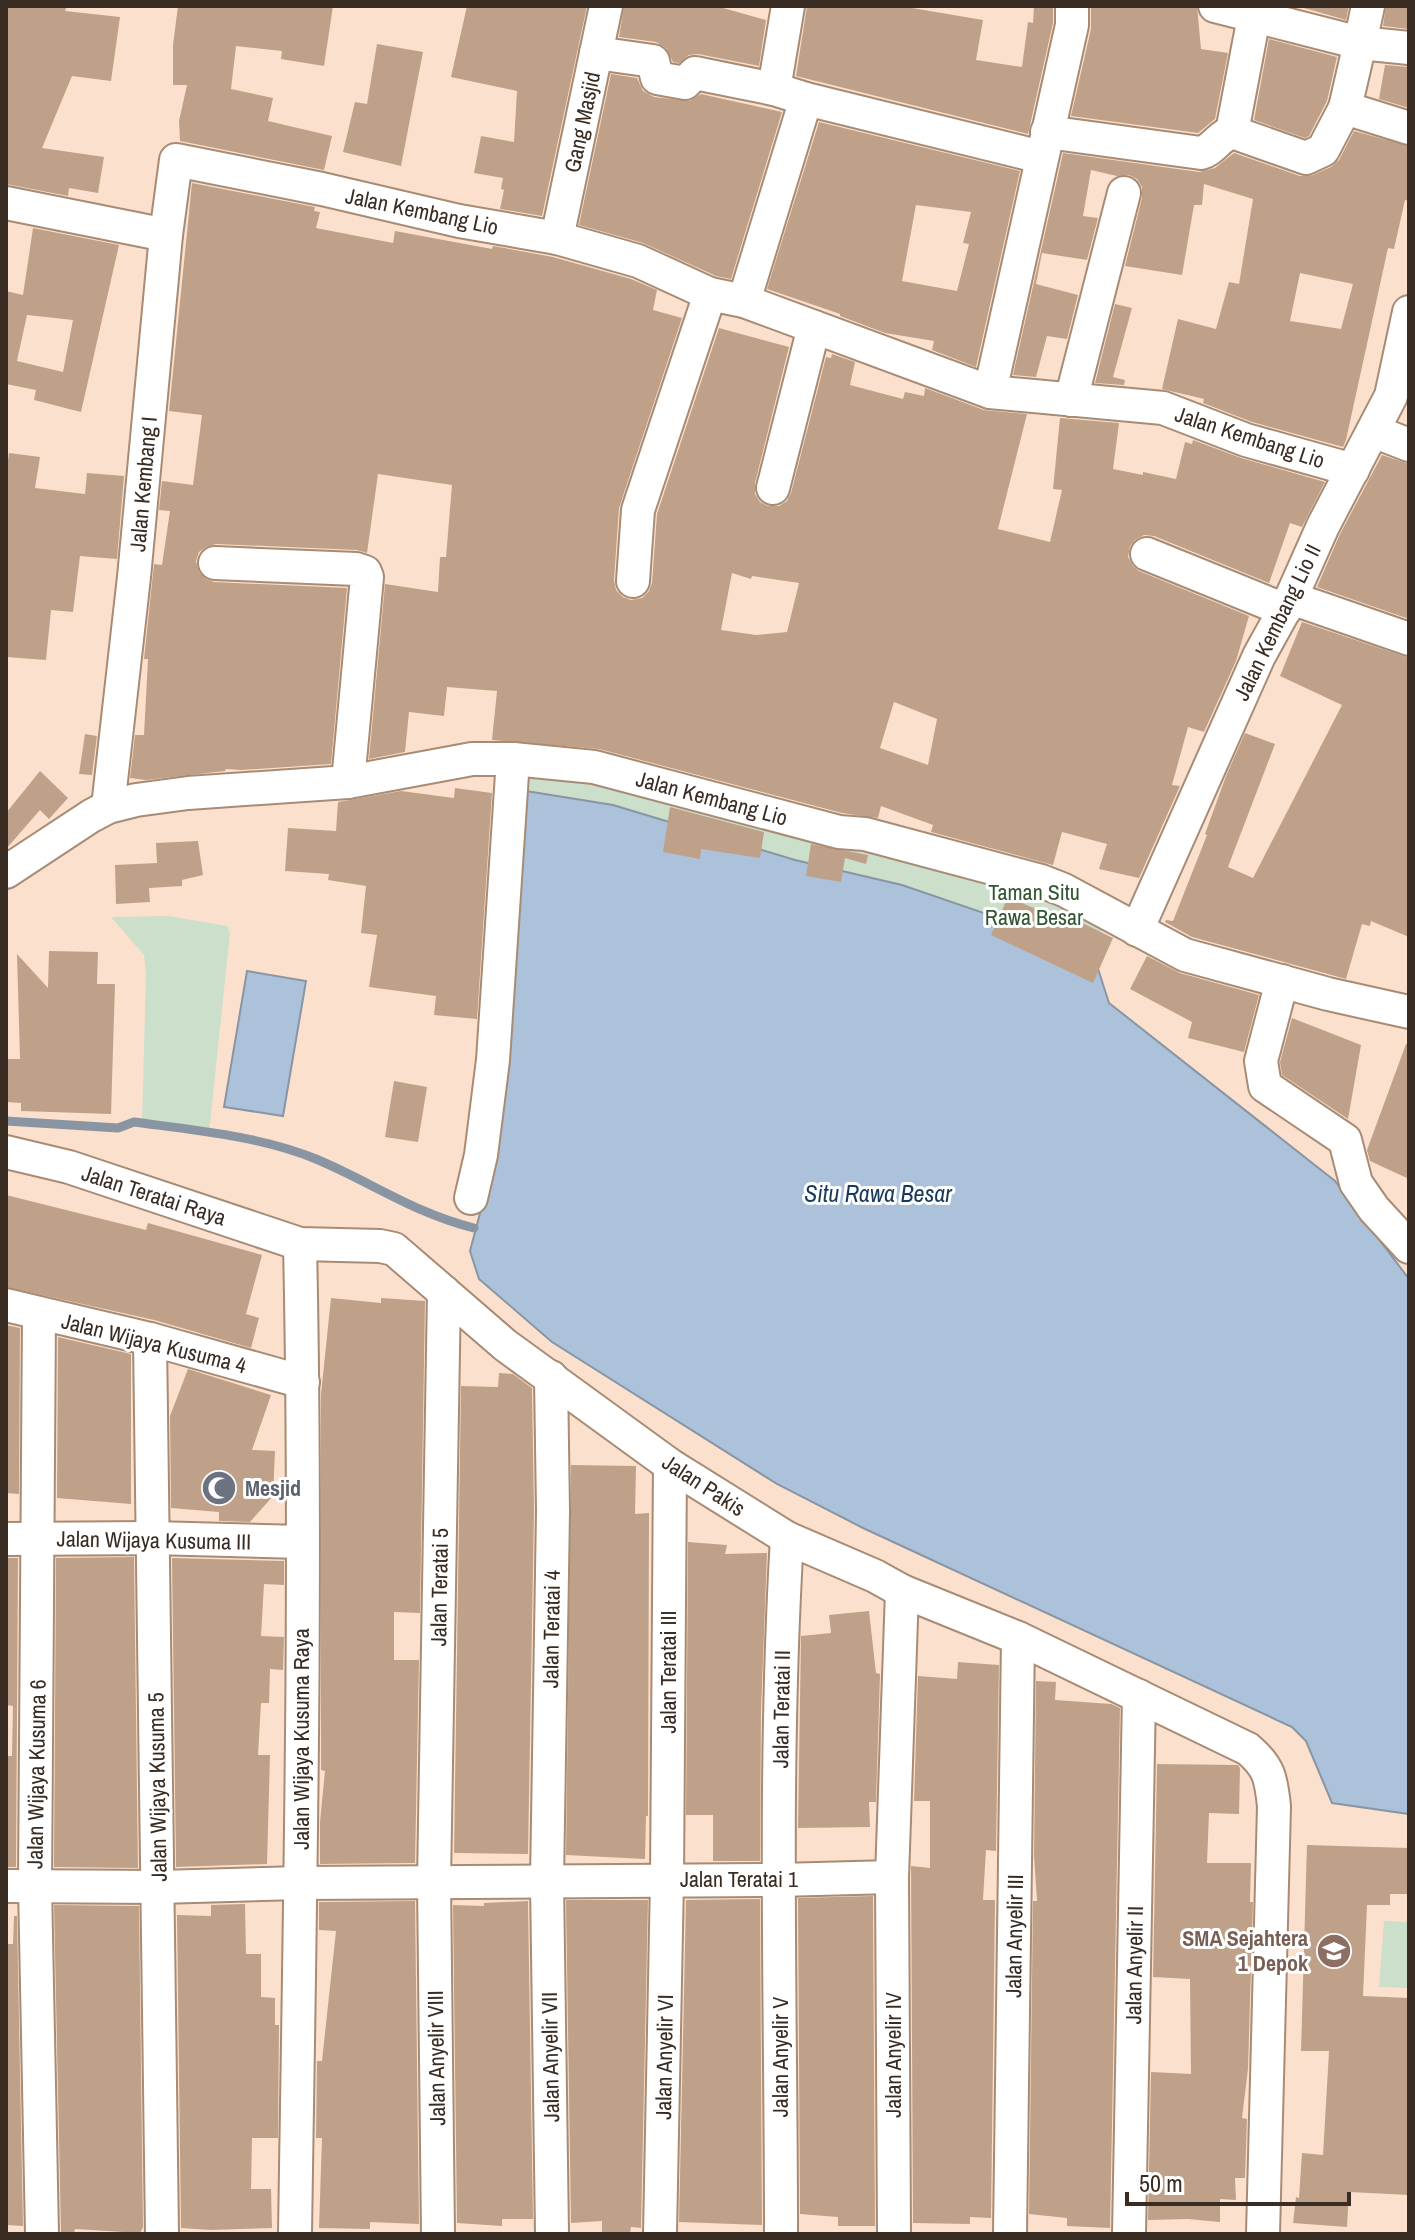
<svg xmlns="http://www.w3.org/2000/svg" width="1415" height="2240" font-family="'Archivo Narrow',sans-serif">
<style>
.green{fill:#cbdfcb}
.water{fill:#abc2da;stroke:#8995a3;stroke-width:2}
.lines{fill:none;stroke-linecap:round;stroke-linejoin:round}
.stream{stroke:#8995a3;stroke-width:9}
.building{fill:#bfa189;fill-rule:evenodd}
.minor-casing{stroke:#a88b74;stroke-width:36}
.minor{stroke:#fff;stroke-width:32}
.labels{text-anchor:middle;stroke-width:6;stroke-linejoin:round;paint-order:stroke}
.street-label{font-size:22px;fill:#392c23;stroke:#fff}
.park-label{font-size:22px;fill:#315532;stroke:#fff}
.worship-label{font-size:22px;font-weight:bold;fill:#5b616d;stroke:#fff;text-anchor:start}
.education-label{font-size:22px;font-weight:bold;fill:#785e54;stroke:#fff;text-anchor:end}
.water-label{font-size:24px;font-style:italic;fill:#163a5b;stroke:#fff}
</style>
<rect width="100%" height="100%" fill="#fbe1cd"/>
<g class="green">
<polygon points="513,759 543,761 1110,915 1092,950 902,885 795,860 711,832 526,791"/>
<polygon points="169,916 227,926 230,933 209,1133 142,1123 146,974 144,955 111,917"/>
<polygon points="1384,1921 1409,1922 1409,1988 1379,1987"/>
</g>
<g class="water">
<polygon points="526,791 613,805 795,860 902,885 1092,950 1109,1003 1335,1181 1409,1279 1409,1814 1332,1803 1306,1741 1292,1727 863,1528 777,1484 552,1342 479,1279 470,1251 483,1202"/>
<polygon points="247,971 306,981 283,1116 224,1107"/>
</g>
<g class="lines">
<path class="stream" d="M6,1121L118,1128L134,1122C194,1130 260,1136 316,1159C371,1182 414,1213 474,1228"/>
</g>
<g class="building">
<polygon points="6,6 67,6 65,11 120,17 111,81 72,76 42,148 104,157 98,193 69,188 68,196 6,184"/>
<polygon points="178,6 333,6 324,66 281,59 282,51 236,46 231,89 273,98 268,121 332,136 324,170 180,141 179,121 187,85 173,85 173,45"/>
<polygon points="467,6 587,6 542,216 500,209 504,190 501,189 503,178 474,173 481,136 514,142 517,91 451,77"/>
<polygon points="624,6 716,6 766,20 759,66 698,54 689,55 679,63 673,62 666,48 656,42 619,37"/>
<polygon points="807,6 912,6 912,8 983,20 976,60 1022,67 1028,22 1033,23 1034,6 1053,6 1053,23 1028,134 796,76"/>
<polygon points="1091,6 1197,6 1201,49 1228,53 1215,119 1198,133 1071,116 1091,29"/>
<polygon points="1297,6 1349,6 1346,20"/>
<polygon points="1386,6 1409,6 1409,29 1383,26"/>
<polygon points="1269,39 1337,57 1327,101 1309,136 1305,138 1254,120"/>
<polygon points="377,44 423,52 401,166 343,152 355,102 367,104"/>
<polygon points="1385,65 1409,67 1409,108 1379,99"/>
<polygon points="611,74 637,78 643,91 654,97 690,101 701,94 782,112 731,279 716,276 643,243 579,225"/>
<path d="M819,122L1020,171L976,367L932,350L934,341L885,333L840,316V314L767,289ZM916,205L971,212L963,243L969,244L957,291L902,281Z"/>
<path d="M1354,131L1409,146V201L1405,200L1394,249L1388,248L1346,440L1343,447L1252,422L1203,403L1204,399L1162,389L1178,319L1216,329L1229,282L1239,284L1253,199L1204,184L1202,205H1194L1182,275L1125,266L1142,198V187L1137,179L1129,175L1117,176L1091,170L1083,216L1098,218L1087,260L1042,253L1036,284L1078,295L1067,339L1047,336L1036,377L1013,375L1063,153L1199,172L1215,168L1234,153L1300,176L1313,175L1331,167L1339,160ZM1300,273L1353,284L1341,329L1290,321Z"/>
<path d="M192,183L315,207L314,211L320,212L316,228L393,243L395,231L492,249L493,246L553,257L631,279L657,290L653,310L682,318L619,508L614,580L616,590L623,597L631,600L642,598L649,591L652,583L657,514L719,328L789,347L755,483V494L760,502L768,506H779L787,501L791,493L826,357L831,358L832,354L855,362L850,385L903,399L905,392L924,396L925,388L984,410L1027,414L998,529L1050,542L1062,490L1053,489L1060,418L1119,423L1113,469L1143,475V472L1176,479L1185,442L1192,444L1193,440L1241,458L1325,482L1302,527L1290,523L1269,583L1154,536L1144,535L1135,540L1130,546L1128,557L1133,566L1139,571L1249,616L1236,661L1204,732L1188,727L1172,785L1180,786L1139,878L1099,869L1107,844L1062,832L1053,865L931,832L933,825L881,806L878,818L842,813L599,749L492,740L497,691L447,687L444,716L409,712L405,752L369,759L385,584L438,592L440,557H446L452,485L378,474L367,553L357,550L216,544L206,547L199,552L196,561L199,572L206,579L214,582L347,588L331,764L241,770L226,769L225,771L146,780L130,778L135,735H144L148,659H144L154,564L162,565L170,511L159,510L162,481L193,485L202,415L169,411ZM732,573L751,579L752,576L799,583L787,632L756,635L721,630ZM894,702L937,719L928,765L880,748Z"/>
<path d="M33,228L119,245L81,412L34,400L36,390L6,384V291L23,295ZM27,315L73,320L63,372L17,361Z"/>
<polygon points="1115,304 1132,308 1113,377 1125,380 1124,385 1095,383"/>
<polygon points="9,453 40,457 35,488 85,494 87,473 124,476 117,559 80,556 73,612 51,610 46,660 6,657 6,475"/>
<polygon points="1382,455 1409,464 1409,619 1317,587 1340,534"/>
<polygon points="1302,622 1409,658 1409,937 1371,921 1370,926 1362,924 1346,979 1192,937 1165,922 1166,920 1173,921 1207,835 1205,834 1226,776 1245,733 1275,744 1228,867 1253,878 1342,705 1280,676"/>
<polygon points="85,734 97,736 92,775 79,774"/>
<polygon points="40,771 68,798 49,819 40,810 6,849 6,813"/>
<polygon points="455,788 492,793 477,1019 434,1015 436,996 369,987 377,935 361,933 366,886 328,880 329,874 285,871 288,828 336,831 338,802 401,791 454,798"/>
<polygon points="670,807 764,832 760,858 701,849 700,859 663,852"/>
<polygon points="198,841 203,875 182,880 182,886 149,888 150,902 116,904 115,865 157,863 156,843"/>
<polygon points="811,844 868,855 866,864 845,858 841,882 806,876"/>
<polygon points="1008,897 1059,919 1062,913 1113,938 1093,983 991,935"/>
<polygon points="49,951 98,952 97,984 115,984 111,1114 21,1111 21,1103 6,1102 6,1059 20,1059 17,954 48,988"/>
<polygon points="1147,956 1180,973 1259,995 1244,1052 1188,1038 1192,1022 1130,989"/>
<polygon points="1292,1018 1361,1045 1348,1119 1282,1075 1280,1062"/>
<polygon points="1406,1044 1409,1044 1409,1179 1370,1161 1367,1150"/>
<polygon points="394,1081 427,1087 418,1142 385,1137"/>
<polygon points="6,1195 146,1230 148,1223 262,1255 246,1314 259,1318 251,1348 154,1320 6,1287"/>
<polygon points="331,1298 381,1303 381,1298 425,1301 420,1613 394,1612 394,1660 419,1660 415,1863 320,1864 320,1822 325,1771 321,1770 321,1394"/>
<polygon points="6,1325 20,1328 19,1494 6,1493"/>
<polygon points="58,1337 131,1354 131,1504 57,1498"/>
<polygon points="188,1369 271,1395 252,1450 275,1451 273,1496 250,1522 219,1521 219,1512 171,1508 170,1416"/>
<polygon points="499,1373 513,1374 532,1388 534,1511 528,1854 454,1853 461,1386 498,1387"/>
<polygon points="571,1465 636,1466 635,1514 649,1513 648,1816 646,1816 645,1859 566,1855"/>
<polygon points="688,1542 727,1545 725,1554 767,1553 761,1711 760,1861 713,1861 713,1815 686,1815"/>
<polygon points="134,1557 138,1868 54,1867 56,1558"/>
<polygon points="6,1558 18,1558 16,1867 6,1867 6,1756 12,1756 13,1706 6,1705"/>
<polygon points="172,1558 284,1561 284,1585 264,1584 261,1636 284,1637 283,1670 270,1669 269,1703 261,1703 258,1755 270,1755 267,1864 176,1867"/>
<polygon points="869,1611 876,1673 880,1674 876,1802 869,1802 870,1827 798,1828 801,1636 831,1633 829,1615"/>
<polygon points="958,1662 999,1665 996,1851 986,1850 983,1900 995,1900 991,2218 970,2217 970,2224 913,2223 911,1866 930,1868 930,1801 914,1801 918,1676 957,1679"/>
<polygon points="1036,1681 1056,1682 1055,1700 1111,1704 1120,1708 1110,2228 1067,2226 1067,2218 1029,2214 1033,1901 1037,1901 1034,1855"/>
<polygon points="1157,1764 1238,1765 1240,1768 1239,1814 1209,1813 1207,1863 1251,1863 1250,1902 1253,1902 1248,2069 1242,2118 1247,2119 1245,2178 1235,2178 1236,2200 1220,2199 1220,2222 1188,2219 1148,2220 1151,2072 1191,2074 1190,1979 1153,1977"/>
<polygon points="1307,1845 1409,1848 1409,1894 1390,1894 1390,1905 1367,1905 1363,1996 1409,1998 1409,2195 1349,2192 1347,2227 1293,2223 1296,2197 1299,2198 1302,2153 1323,2155 1329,2051 1301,2051"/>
<polygon points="873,1896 875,2226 838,2226 838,2217 800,2214 798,1898"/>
<polygon points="760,1899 762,2225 679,2222 686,1900"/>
<polygon points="566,1900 648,1900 641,2228 631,2227 630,2234 602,2234 602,2221 571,2223"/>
<polygon points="415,1901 419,2224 370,2222 370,2229 319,2228 322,2138 316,2138 317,2061 322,2061 336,1931 319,1930 319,1902"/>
<polygon points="528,1901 533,2219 502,2219 502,2226 457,2223 453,1905 484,1906 484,1903"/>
<polygon points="245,1904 246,1954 261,1954 261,1997 275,1998 275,2025 279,2025 278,2138 252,2138 251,2189 271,2189 272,2228 211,2230 181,2228 177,1915 211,1916 211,1905"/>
<polygon points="54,1905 139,1906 143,2227 140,2233 75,2229 74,2233 61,2232"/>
<polygon points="14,1916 17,1916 23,2226 6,2225 6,1944 13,1944"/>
</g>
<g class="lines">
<g class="minor-casing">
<g id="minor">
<polyline points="1215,6 1360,43 1368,6"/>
<polyline points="1409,48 1360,43 1345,108 1409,128"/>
<polyline points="596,53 653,61 657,78 685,83 695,73 774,89 806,99 1041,157"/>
<polyline points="774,89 788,6"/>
<path d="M1047,132L1201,153C1213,150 1219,136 1232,132L1306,158L1323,150L1345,108"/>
<polyline points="1232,132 1254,17"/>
<polyline points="6,203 166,235"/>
<polyline points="557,238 606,6"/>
<polyline points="744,301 806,99"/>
<polyline points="990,392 1072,25 1072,6"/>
<polyline points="1071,400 1124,193"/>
<polyline points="1373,431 1409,445"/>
<polyline points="773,488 814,327"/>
<polyline points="1147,554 1285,610"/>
<polyline points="215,563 356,569 365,572 367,577 348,782"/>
<polyline points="633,581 638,510 710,294"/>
<polyline points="1291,598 1409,639"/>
<polyline points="108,807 134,577 166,235 176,160 322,189 459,221 557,238 638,261 710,294 744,301 990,392 1163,408 1246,440 1353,470"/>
<polyline points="6,872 91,816 108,807 136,800 188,793 348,782 472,759 513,759 594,767 839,832 865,834 1041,881 1064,890 1185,955 1328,994 1409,1012"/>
<polyline points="1137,930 1259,656 1291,598 1323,526 1391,396 1409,312"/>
<polyline points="1282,981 1261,1061 1265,1086 1345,1140 1356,1183 1374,1209 1409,1247"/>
<path d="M6,1152L69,1167L300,1244L380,1246L394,1249L505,1345L670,1465L787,1538L875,1576L902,1591L1018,1638L1248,1749C1270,1768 1271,1779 1274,1806L1263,2234"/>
<polyline points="471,1198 481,1155 493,1060 513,759"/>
<polyline points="6,1305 150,1339 303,1382"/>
<polyline points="39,1315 35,1886 42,2234"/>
<polyline points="150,1339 162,2234"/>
<polyline points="551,1377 553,1511 547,1881 552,2234"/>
<polyline points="6,1539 153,1538 302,1542"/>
<polyline points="6,1886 159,1887 300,1883 779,1880 892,1877"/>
<path d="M295,2234C300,1904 307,1574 300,1244"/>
<polyline points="438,2234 434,1882 444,1292"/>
<polyline points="660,2234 667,1879 670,1465"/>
<path d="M781,2234C781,2002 773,1770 787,1538"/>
<polyline points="894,2234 892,1877 902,1591"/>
<polyline points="1010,2234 1018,1638"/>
<polyline points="1129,2234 1139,1696"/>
</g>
</g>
<use href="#minor" class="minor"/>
</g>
<defs>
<g id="mosque-disc" transform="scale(1.8)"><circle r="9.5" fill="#6b7280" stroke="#fff"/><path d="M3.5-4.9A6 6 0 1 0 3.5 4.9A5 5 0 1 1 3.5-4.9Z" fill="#fff"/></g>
<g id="school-disc" transform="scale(1.8)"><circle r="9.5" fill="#8d6e63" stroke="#fff"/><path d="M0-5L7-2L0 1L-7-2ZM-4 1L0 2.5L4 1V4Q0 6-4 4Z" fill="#fff"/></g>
</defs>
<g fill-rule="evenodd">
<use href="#mosque-disc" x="219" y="1488"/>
<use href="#school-disc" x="1334" y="1951"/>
</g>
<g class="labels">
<g class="street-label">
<text transform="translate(582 122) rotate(-78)" y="8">Gang Masjid</text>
<text transform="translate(422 211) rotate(12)" y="8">Jalan Kembang Lio</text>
<text transform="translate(1250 437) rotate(18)" y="8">Jalan Kembang Lio</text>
<text transform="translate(143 484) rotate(-85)" y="8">Jalan Kembang I</text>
<text transform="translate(1277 622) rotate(-64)" y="8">Jalan Kembang Lio II</text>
<text transform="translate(712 798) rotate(15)" y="8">Jalan Kembang Lio</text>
<text transform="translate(154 1195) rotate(18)" y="8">Jalan Teratai Raya</text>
<text transform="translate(154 1343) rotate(14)" y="8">Jalan Wijaya Kusuma 4</text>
<text transform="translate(704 1485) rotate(33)" y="8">Jalan Pakis</text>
<text transform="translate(154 1540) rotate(1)" y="8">Jalan Wijaya Kusuma III</text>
<text transform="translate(439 1587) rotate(-89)" y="8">Jalan Teratai 5</text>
<text transform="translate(551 1629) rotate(-89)" y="8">Jalan Teratai 4</text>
<text transform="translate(668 1672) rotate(-90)" y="8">Jalan Teratai III</text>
<text transform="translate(781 1709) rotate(-89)" y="8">Jalan Teratai II</text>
<text transform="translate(301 1739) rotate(-90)" y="8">Jalan Wijaya Kusuma Raya</text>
<text transform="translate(36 1774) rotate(-89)" y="8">Jalan Wijaya Kusuma 6</text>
<text transform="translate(157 1787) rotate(-91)" y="8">Jalan Wijaya Kusuma 5</text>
<text x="739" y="1887">Jalan Teratai 1</text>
<text transform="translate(1014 1936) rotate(-89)" y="8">Jalan Anyelir III</text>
<text transform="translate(1134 1965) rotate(-89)" y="8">Jalan Anyelir II</text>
<text transform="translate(893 2055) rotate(-90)" y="8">Jalan Anyelir IV</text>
<text transform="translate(550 2057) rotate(-91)" y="8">Jalan Anyelir VII</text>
<text transform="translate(664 2057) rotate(-89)" y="8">Jalan Anyelir VI</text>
<text transform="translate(780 2057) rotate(-90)" y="8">Jalan Anyelir V</text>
<text transform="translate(436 2058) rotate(-91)" y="8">Jalan Anyelir VIII</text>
</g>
<g class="park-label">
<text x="1034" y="900">Taman Situ<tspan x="1034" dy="25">Rawa Besar</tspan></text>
</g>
<g class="worship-label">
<text x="245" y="1496">Mesjid</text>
</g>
<g class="education-label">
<text x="1308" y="1946">SMA Sejahtera<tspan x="1308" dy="25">1 Depok</tspan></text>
</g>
<g class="water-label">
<text x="878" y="1202">Situ Rawa Besar</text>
</g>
</g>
<rect width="1415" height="2240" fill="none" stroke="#392c23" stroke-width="16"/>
<path d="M1127 2192v12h222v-12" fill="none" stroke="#392c23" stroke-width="4"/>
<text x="1139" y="2192" font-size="24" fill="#392c23" stroke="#ffffff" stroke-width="6" paint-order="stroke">50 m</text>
</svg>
